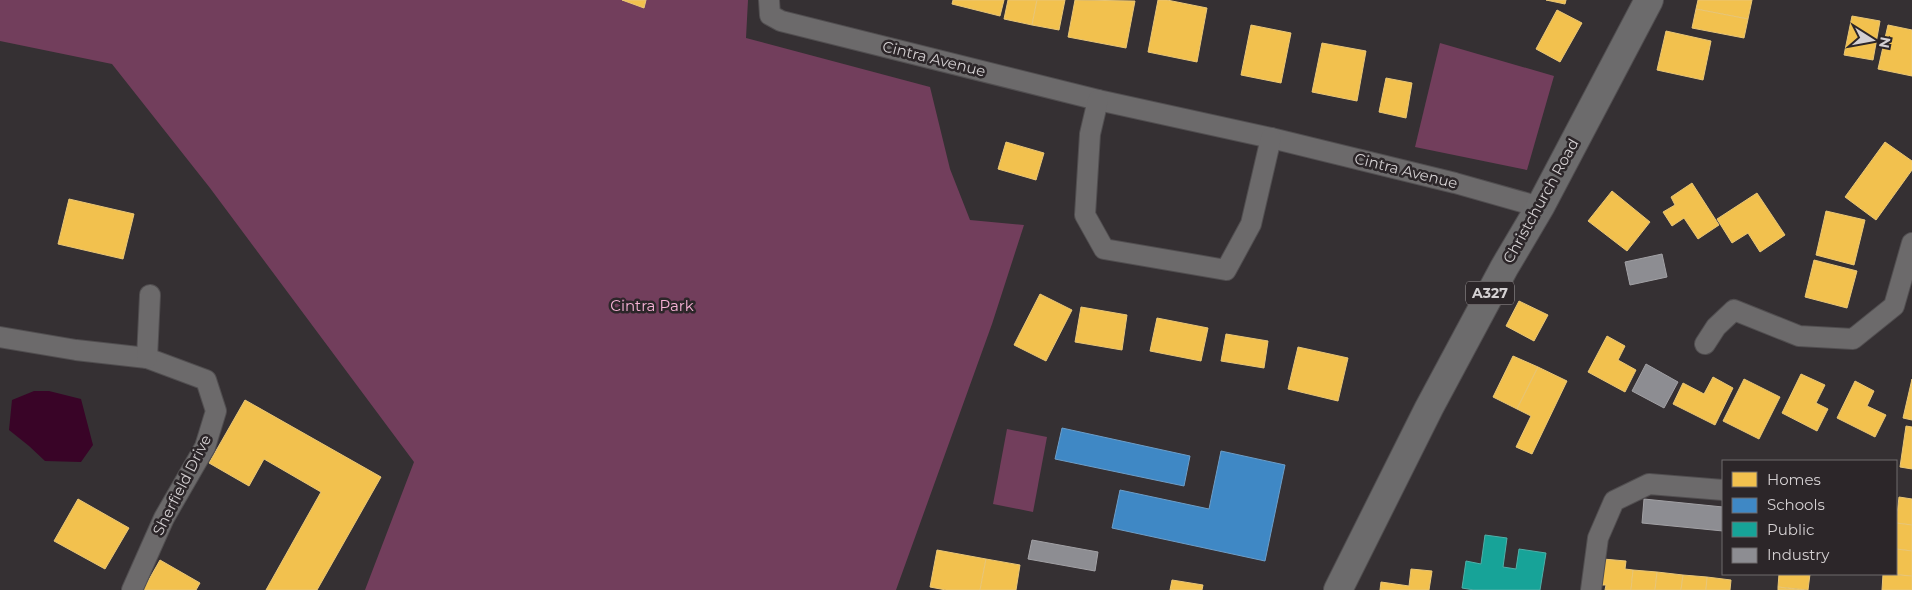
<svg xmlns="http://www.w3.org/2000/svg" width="1912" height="590" font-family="Montserrat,sans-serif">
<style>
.green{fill:#723e5c}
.water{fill:#390427}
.homes{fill:#f2c14e;stroke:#e9c676}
.schools{fill:#3f88c5;stroke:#6c9ec9}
.public{fill:#17a398;stroke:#50b0a9}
.industry{fill:#8d8d92;stroke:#a2a1a5}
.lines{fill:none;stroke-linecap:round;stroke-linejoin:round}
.minor-casing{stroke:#514e50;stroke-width:22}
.primary-casing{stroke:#514e50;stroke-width:30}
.minor{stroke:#6c6a6b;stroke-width:20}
.primary{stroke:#6c6b6c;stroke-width:28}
.labels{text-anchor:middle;stroke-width:5;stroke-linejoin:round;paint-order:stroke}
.shield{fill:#2c2629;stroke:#a29d9f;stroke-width:1}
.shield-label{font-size:14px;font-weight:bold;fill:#d4d0d2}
.street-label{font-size:15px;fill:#d4d0d2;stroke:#2c2629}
.park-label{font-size:15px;fill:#f8b3d7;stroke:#2c2629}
</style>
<rect width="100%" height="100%" fill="#353033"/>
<g class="green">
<polygon points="0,0 748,0 746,38 930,87 950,169 970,220 1024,225 992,324 896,590 365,590 414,462 210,188 112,64 0,41"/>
<polygon points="1440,43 1554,76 1527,170 1415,147"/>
<polygon points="1007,429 1047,437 1033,512 993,504"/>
</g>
<polygon class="water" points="34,391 49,391 81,399 93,445 81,462 45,461 29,446 9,430 12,400"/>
<g class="homes">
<polygon points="622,0 646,0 644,8"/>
<polygon points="953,0 1004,0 1000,16 952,4"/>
<polygon points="1008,0 1037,0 1032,25 1004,19"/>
<polygon points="1037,0 1065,0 1059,30 1032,25"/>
<polygon points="1075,0 1135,1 1126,48 1068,37"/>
<polygon points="1158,0 1167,0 1207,8 1197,62 1148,52"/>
<polygon points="1546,0 1566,0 1565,4"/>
<polygon points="1698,0 1752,0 1748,19 1696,9"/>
<polygon points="1696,9 1748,19 1744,38 1692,28"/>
<polygon points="1557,10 1582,23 1560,62 1536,49"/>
<polygon points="1852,16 1880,21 1873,60 1844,55"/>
<polygon points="1251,25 1291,33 1281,83 1241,75"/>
<polygon points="1888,25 1912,30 1912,76 1878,69"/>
<polygon points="1666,31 1711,41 1703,80 1657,70"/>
<polygon points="1322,43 1366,51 1357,101 1312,92"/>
<polygon points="1386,78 1412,83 1406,118 1379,112"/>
<polygon points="1006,142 1044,153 1036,180 998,169"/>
<polygon points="1885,142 1912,161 1912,170 1876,220 1845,197"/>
<polygon points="1692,183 1719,225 1698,239 1684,218 1672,226 1663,212 1675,205 1671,197"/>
<polygon points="1612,191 1650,222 1627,251 1588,221"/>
<polygon points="1757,193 1785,235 1760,252 1748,233 1732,243 1717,219"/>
<polygon points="69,199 134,214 123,259 58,244"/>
<polygon points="1826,211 1865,220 1854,265 1816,255"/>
<polygon points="1814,260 1857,271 1847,308 1805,297"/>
<polygon points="1040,294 1072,310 1046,361 1014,345"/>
<polygon points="1519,301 1548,315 1534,341 1506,326"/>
<polygon points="1081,307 1127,315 1122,350 1075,342"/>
<polygon points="1157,318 1208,328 1201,361 1150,351"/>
<polygon points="1226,334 1268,341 1264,368 1221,361"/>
<polygon points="1607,336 1625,346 1618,360 1636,370 1625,392 1588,372"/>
<polygon points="1298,347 1348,358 1338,401 1288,389"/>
<polygon points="1513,356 1538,367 1517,409 1493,397"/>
<polygon points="1538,367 1567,381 1532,454 1516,447 1531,416 1517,409"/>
<polygon points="1801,374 1825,385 1816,403 1828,409 1817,431 1782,413"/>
<polygon points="1713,377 1733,388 1715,425 1673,404 1683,383 1704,394"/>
<polygon points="1744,379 1780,397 1759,439 1723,421"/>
<polygon points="1912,379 1912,420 1903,418"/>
<polygon points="1855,381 1874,391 1867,406 1886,415 1875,437 1837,418"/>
<polygon points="245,400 381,477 317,590 266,590 321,492 264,459 249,486 209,463"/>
<polygon points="1906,426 1912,427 1912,469 1900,467"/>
<polygon points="1899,497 1912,499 1912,525 1896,523"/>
<polygon points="78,499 129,528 105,569 54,541"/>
<polygon points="1896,523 1912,525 1912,551 1896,549"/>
<polygon points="1896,549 1912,551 1912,576 1890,574 1896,574"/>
<polygon points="937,550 986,559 980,590 946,590 930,587"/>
<polygon points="986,559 1020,565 1016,590 980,590"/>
<polygon points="1603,559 1626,561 1625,569 1633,570 1631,590 1605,590 1606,585 1601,585"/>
<polygon points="160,560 200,583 196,590 143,590"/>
<polygon points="1411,569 1432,571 1429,590 1380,590 1381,582 1409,586"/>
<polygon points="1633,570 1657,572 1655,590 1631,590"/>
<polygon points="1657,572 1683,575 1681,590 1655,590"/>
<polygon points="1779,574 1810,574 1808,590 1778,587"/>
<polygon points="1883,574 1912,576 1912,590 1882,590"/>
<polygon points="1683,575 1707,577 1706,590 1681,590"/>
<polygon points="1707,577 1731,580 1730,590 1706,590"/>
<polygon points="1172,580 1203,585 1202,590 1170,590"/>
<polygon points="1778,587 1802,590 1778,590"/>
</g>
<g class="schools">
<polygon points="1062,428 1190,456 1184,486 1055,459"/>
<polygon points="1221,451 1285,465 1265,561 1112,528 1120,490 1209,509"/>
</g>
<polygon class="public" points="1485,535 1507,538 1503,567 1516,569 1519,549 1546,553 1540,590 1474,590 1462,588 1466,561 1481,564"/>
<g class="industry">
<polygon points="1662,254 1667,277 1630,285 1625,262"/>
<polygon points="1646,364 1678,382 1664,408 1632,391"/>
<polygon points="1644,499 1723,507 1723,531 1642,523"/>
<polygon points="1032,540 1098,552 1095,571 1028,559"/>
</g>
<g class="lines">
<g class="minor-casing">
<g id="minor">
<polyline points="769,0 770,15 781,21 1098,100 1271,138 1455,183 1540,207"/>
<polyline points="1098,100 1090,134 1085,215 1104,249 1226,270 1251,224 1271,138"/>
<polyline points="0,337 76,350 147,358 206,380 216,411 205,447 164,518 132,590"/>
<polyline points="1705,344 1716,327 1734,310 1799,336 1853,339 1894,306 1912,243"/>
<polyline points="147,358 150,295"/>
<polyline points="1591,590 1598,538 1614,501 1649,484 1723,490"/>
</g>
</g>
<g class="primary-casing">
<polyline id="primary" points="1338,590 1429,408 1504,268 1540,207 1649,0"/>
</g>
<use href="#minor" class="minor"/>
<use href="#primary" class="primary"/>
</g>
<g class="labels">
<rect class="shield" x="1466" y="281.5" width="48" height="23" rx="4"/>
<g class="shield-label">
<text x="1490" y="298">A327</text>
</g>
<g class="street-label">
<text transform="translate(934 59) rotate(14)" y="5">Cintra Avenue</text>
<text transform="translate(1406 171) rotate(14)" y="5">Cintra Avenue</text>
<text transform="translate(1541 201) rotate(-61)" y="5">Christchurch Road</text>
<text transform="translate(182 485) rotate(-63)" y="5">Sherfield Drive</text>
</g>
<g class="park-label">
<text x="652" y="311">Cintra Park</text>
</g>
</g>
<rect x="1722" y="460" width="175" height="115" fill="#2c2629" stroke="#6f6a6d"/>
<rect x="1732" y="472" width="25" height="15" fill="#f2c14e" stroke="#6f6a6d"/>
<text x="1767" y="485" font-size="15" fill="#d4d0d2">Homes</text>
<rect x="1732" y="498" width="25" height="15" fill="#3f88c5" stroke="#6f6a6d"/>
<text x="1767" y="510" font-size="15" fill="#d4d0d2">Schools</text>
<rect x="1732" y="522" width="25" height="15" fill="#17a398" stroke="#6f6a6d"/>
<text x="1767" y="535" font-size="15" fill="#d4d0d2">Public</text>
<rect x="1732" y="548" width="25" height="15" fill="#8d8d92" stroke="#6f6a6d"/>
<text x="1767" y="560" font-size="15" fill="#d4d0d2">Industry</text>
<g transform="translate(1872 40) rotate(101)" stroke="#2c2629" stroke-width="4" paint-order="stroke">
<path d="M0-4L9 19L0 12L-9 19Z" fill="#d4d0d2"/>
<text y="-8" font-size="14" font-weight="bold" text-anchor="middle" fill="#d4d0d2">N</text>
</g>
</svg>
